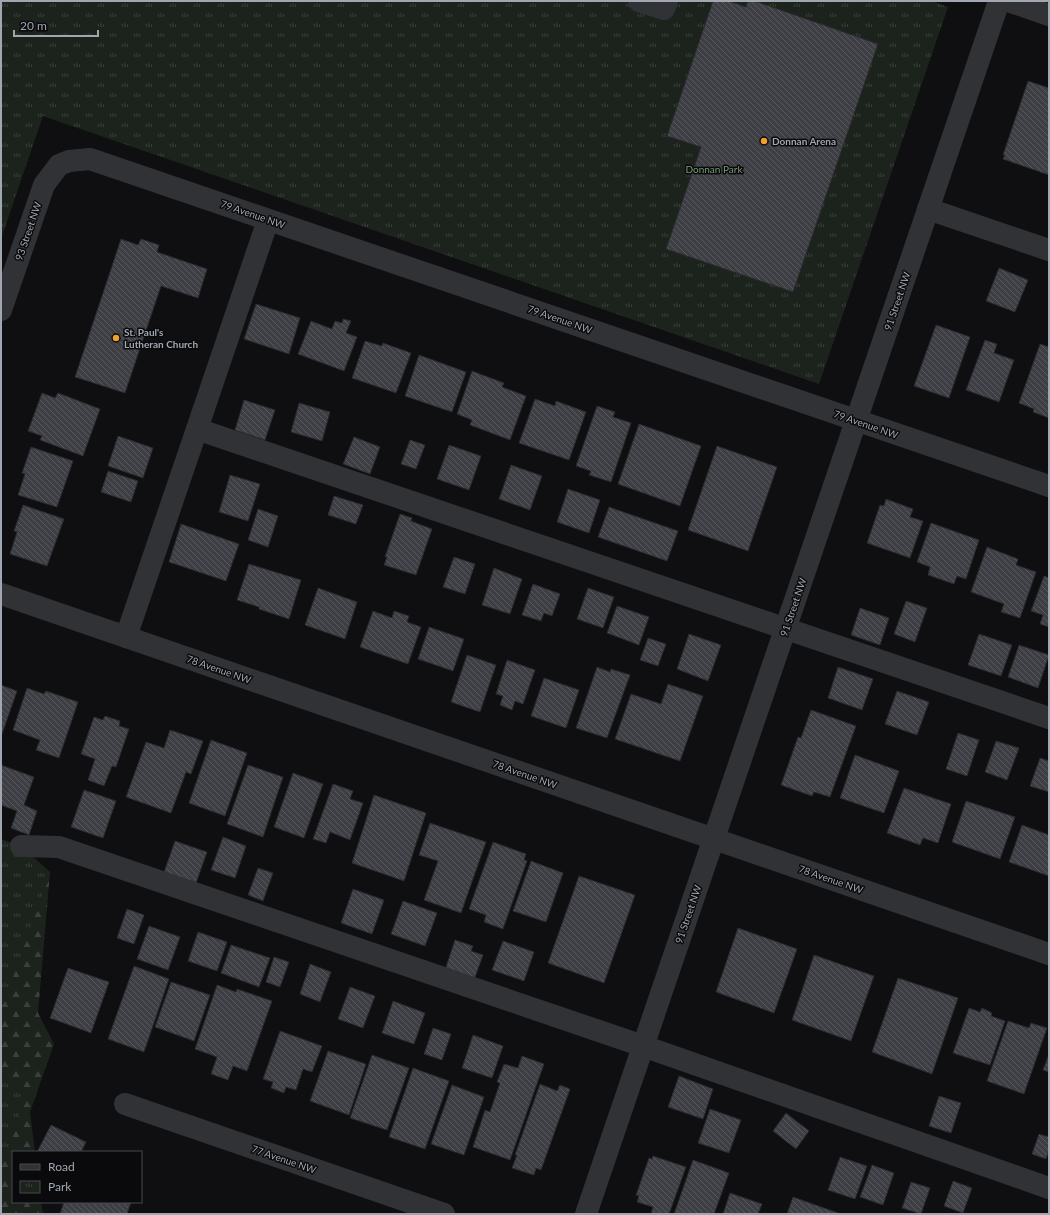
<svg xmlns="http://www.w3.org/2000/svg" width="1050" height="1215" font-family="Lato,sans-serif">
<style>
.forest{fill:url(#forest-firs)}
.park{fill:url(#park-tufts)}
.building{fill:url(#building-back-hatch);stroke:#292a2d}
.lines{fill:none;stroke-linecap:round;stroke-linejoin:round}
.minor{stroke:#303236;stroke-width:22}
.poi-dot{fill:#eda02b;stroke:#0a0a0c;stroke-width:1.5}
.labels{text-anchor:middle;stroke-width:3;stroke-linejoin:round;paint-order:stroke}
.poi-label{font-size:10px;font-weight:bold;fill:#a1a7b1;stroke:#0a0a0c;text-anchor:start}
.park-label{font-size:10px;fill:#789c78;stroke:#0a0a0c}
.street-label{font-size:10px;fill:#a1a7b1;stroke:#0a0a0c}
</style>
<defs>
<pattern id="forest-firs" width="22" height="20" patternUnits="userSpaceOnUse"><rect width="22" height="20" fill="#1c231c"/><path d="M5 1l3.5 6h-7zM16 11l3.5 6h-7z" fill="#3a403b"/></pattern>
<pattern id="park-tufts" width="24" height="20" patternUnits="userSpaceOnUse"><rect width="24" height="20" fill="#1c231c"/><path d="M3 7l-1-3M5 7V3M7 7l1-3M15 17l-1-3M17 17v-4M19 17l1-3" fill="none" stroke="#3a403b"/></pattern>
<pattern id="building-back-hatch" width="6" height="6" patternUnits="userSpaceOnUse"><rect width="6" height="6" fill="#3e3f44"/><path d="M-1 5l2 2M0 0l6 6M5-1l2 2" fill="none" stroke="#57585d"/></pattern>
</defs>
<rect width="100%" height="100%" fill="#0f0f11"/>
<polygon class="forest" points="50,872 38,1013 54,1044 30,1112 35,1152 13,1152 13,1202 41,1202 43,1214 1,1214 1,890"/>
<g class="park">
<polygon points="1,1 932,1 948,7 819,384 43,116 1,239"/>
<polygon points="1,839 21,846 50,872 1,1011"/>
<polygon points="1,1079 28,1088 1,1168"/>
</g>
<g class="building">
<polygon points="713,1 729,1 746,7 748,1 755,1 878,44 793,292 666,249 701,147 667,136"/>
<polygon points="1028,81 1049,88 1049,175 1003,159 1005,155 1003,155"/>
<polygon points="121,239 138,245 141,239 159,245 157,252 207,269 198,298 161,286 125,393 75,377"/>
<polygon points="999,268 1028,280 1015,312 986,301"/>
<polygon points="256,304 300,318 289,354 244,339"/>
<polygon points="343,319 351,321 346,333 357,337 344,371 298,354 311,321 332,329 335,321 342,323"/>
<polygon points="936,325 970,337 949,398 914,386"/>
<polygon points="985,340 997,344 994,353 1014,360 999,402 966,390"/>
<polygon points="365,341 382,346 383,343 411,353 396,393 352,378"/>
<polygon points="1040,344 1049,347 1049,418 1033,412 1034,409 1019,403"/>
<polygon points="419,355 466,372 452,412 405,396"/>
<polygon points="472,371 504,383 502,387 526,396 510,440 470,425 472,420 457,414"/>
<polygon points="42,393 55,398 58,393 100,409 83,456 40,440 42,436 28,431"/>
<polygon points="535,399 555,406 556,401 586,412 569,460 519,443"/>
<polygon points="244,400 275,410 265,440 235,430"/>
<polygon points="299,403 330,412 322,441 291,432"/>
<polygon points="597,406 615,412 613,417 631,423 611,482 589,475 591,471 576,466"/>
<polygon points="639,424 701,446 680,506 618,484"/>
<polygon points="118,436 153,448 143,478 108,466"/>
<polygon points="354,437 380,447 370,474 343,464"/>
<polygon points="410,440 425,445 416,469 401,464"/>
<polygon points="449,445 481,456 469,490 437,479"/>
<polygon points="717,446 777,467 748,551 688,530"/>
<polygon points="31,447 73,461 57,507 18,495 25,474 22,473"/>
<polygon points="511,465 542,476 530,510 499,499"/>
<polygon points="108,471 138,481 131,502 101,492"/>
<polygon points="230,475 260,484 248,521 219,512"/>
<polygon points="568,489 600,500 589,533 557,522"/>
<polygon points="334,496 363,505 356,524 328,515"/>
<polygon points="886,499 913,509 910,517 923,521 910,558 867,543 880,505 884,506"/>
<polygon points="23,505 64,519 47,566 10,554 17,532 14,531"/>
<polygon points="609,507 678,531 667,561 598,537"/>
<polygon points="258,509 278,516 268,547 248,540"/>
<polygon points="400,514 412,518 411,521 432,529 416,575 384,565 387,557 385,557"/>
<polygon points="931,523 979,540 966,579 957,576 954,584 928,575 930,567 917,562"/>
<polygon points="181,524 239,544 226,581 169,562"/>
<polygon points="987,547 1018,559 1016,565 1036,572 1020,618 1001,612 1004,604 971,592"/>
<polygon points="454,557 475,564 465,594 443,587"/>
<polygon points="249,564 301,580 289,619 259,609 259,607 237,600"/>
<polygon points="494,568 522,579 510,614 482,605"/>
<polygon points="1044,576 1049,578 1049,627 1040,624 1043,615 1031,611"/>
<polygon points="533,584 560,594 552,616 544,613 541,621 522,615"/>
<polygon points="318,588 357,602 345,639 305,625"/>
<polygon points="588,588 614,597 603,628 577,619"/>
<polygon points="906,601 927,608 915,642 894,634"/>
<polygon points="617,606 649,617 639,645 607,633"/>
<polygon points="860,608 889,618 880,645 851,635"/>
<polygon points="373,611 392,618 394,611 409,616 407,622 421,627 408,664 360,647"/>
<polygon points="429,627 464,639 453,671 418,659"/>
<polygon points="689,634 721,645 708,681 677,669"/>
<polygon points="979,634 1012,645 1001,676 968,665"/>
<polygon points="648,638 666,644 658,666 640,660"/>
<polygon points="1019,645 1049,655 1038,688 1008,677"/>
<polygon points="467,655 496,665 480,712 451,702"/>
<polygon points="507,660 535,670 523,704 515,701 512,710 500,705 503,696 496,694"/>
<polygon points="597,667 610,672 611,669 630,675 607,738 576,728"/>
<polygon points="838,667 873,679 862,710 828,698"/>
<polygon points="544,678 579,690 566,728 531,716"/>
<polygon points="668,684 703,696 680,761 615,739 631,694 661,704"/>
<polygon points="1,685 17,691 2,734 1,733"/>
<polygon points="27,688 44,694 46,691 78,702 59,758 36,750 40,740 13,730"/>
<polygon points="897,691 929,702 917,735 885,724"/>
<polygon points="811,710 856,726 830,797 814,792 812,796 781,785 798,737 801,738"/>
<polygon points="105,716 120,721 119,726 129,729 116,767 112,766 104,786 88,780 95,759 81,754 94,717 103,720"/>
<polygon points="170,730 203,741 191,774 186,772 171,813 126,797 146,742 164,748"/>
<polygon points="958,733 979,740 967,776 946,769"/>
<polygon points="211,740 247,753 225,816 189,803"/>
<polygon points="996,741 1019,748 1007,780 985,772"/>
<polygon points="855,755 899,771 884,813 840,798"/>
<polygon points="1040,758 1049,761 1049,792 1030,786"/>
<polygon points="1,765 34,777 24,805 37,811 29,835 11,828 17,811 1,805"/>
<polygon points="248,765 283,777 263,837 227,824"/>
<polygon points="293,773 323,784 304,838 274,827"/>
<polygon points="333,784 353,791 350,799 363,803 350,840 330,832 326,843 313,839"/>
<polygon points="904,788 951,804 938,843 923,838 920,845 887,833"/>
<polygon points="84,790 116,801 103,838 71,827"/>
<polygon points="374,795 426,813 404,881 352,863"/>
<polygon points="966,801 1015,817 1000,859 952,842"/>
<polygon points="430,823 486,842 461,913 424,900 438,861 419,855"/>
<polygon points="1022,825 1049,835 1049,876 1009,862"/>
<polygon points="223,837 246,846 235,878 211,870"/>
<polygon points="175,841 207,852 195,886 163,875"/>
<polygon points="493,842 526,854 524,860 527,861 503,929 484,922 486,915 469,909"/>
<polygon points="531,861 563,873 546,922 513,911"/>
<polygon points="258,868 273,873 263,901 248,895"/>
<polygon points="579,876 635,895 604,983 548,963"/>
<polygon points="353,889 384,900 372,934 341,923"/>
<polygon points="403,901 437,913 425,946 391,934"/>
<polygon points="127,909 144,915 134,944 117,938"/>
<polygon points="149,926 180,937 168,970 137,959"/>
<polygon points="738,928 797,949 774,1013 716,992"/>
<polygon points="198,932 227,942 217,971 188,961"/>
<polygon points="455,940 473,946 471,951 483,955 474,980 445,970"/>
<polygon points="503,941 534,952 524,981 492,970"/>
<polygon points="231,945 270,958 259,987 221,973"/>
<polygon points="814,955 874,976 851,1041 792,1020"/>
<polygon points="274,957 289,962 280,987 266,982"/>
<polygon points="310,964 331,972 320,1002 300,994"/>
<polygon points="134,966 169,979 144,1052 108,1039"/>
<polygon points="68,968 109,982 91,1033 50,1018"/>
<polygon points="898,978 958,998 932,1074 872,1052"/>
<polygon points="171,982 210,995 194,1041 155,1027"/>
<polygon points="217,985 236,992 237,989 272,1001 247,1071 233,1066 228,1080 211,1074 217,1057 195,1049"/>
<polygon points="350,987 375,996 363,1028 338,1019"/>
<polygon points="393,1001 425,1013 414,1044 382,1033"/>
<polygon points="969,1008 980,1012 982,1008 992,1013 991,1016 1005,1021 990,1065 953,1053"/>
<polygon points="1008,1021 1029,1028 1031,1023 1047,1028 1024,1094 987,1081"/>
<polygon points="433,1028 451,1034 442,1060 424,1054"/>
<polygon points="280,1031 322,1046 312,1072 303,1069 296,1090 286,1087 284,1093 271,1088 273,1082 263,1079"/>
<polygon points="473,1035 503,1046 492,1078 462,1068"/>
<polygon points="328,1051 366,1064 349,1115 310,1101"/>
<polygon points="1049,1054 1049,1072 1043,1070"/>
<polygon points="372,1055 409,1068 387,1130 350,1118"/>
<polygon points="522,1056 544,1064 510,1160 473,1147 485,1110 490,1112 500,1083 497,1082 504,1064 518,1068"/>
<polygon points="413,1068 449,1081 425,1149 389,1137"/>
<polygon points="679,1076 713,1089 703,1119 668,1107"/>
<polygon points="540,1084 557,1091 560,1085 570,1089 541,1170 536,1168 534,1175 512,1168 517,1155 515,1155"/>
<polygon points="452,1085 484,1097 464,1155 431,1144"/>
<polygon points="939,1096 961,1103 951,1133 929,1126"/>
<polygon points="710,1109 741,1120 729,1153 698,1143"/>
<polygon points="786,1113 809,1131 796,1149 773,1131"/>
<polygon points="51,1125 86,1142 81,1152 37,1152"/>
<polygon points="1039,1134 1049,1137 1049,1151 1046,1159 1032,1154"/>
<polygon points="653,1156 686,1167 669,1214 651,1214 653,1207 637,1202 639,1196 636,1195 649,1158 652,1159"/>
<polygon points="840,1157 867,1166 855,1199 828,1190"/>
<polygon points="693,1160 729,1173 714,1214 674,1214"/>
<polygon points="872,1165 894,1173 883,1205 860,1197"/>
<polygon points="953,1181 972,1188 963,1213 944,1206"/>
<polygon points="911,1182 930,1188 921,1214 902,1208"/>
<polygon points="730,1193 762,1204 758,1214 723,1214"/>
<polygon points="793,1197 841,1214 787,1214"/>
<polygon points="64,1202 131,1202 127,1214 60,1214"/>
</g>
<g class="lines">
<g class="minor">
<polyline points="639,1 664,9 667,1"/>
<polyline points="1008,1 1049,15"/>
<polyline points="928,209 1049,250"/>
<polyline points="268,220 197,429 1049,718"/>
<polyline points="1,310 44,185 59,165 69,161 90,159 1049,486"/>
<polyline points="1,594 1049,954"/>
<polyline points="126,637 197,429"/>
<polyline points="21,846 59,847 643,1046 1049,1188"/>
<polyline points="125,1104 444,1214"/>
<polyline points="586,1214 999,1"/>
</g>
</g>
<g class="poi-dot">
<circle cx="764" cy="141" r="4"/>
<circle cx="116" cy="338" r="4"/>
</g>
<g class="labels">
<g class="poi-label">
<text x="772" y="145">Donnan Arena</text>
<text x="124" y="336">St. Paul's<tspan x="124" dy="12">Lutheran Church</tspan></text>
</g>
<g class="park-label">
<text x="714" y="173">Donnan Park</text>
</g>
<g class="street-label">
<text transform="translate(253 214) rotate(19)" y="4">79 Avenue NW</text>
<text transform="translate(28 231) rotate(-71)" y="4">93 Street NW</text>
<text transform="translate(897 301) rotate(-71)" y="4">91 Street NW</text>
<text transform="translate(560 319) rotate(19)" y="4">79 Avenue NW</text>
<text transform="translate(866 424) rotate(19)" y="4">79 Avenue NW</text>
<text transform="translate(793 607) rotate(-71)" y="4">91 Street NW</text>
<text transform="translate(219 669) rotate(19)" y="4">78 Avenue NW</text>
<text transform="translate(525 774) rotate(19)" y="4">78 Avenue NW</text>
<text transform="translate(831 879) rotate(19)" y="4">78 Avenue NW</text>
<text transform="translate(688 914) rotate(-71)" y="4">91 Street NW</text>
<text transform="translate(284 1159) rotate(19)" y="4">77 Avenue NW</text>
</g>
</g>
<rect width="1050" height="1215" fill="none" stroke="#a1a7b1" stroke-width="4"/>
<rect x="12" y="1151" width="130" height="52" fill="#0a0a0c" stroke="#46494e"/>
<rect x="20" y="1164" width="20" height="6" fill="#303236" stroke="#46494e"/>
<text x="48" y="1171" font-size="12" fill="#a1a7b1">Road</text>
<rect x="20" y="1181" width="20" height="12" fill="url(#park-tufts)" stroke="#46494e"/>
<text x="48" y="1191" font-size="12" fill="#a1a7b1">Park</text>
<path d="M14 30v6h84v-6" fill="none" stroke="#a1a7b1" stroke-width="2"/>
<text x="20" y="30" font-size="12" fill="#a1a7b1" stroke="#0a0a0c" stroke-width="3" paint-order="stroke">20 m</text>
</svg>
